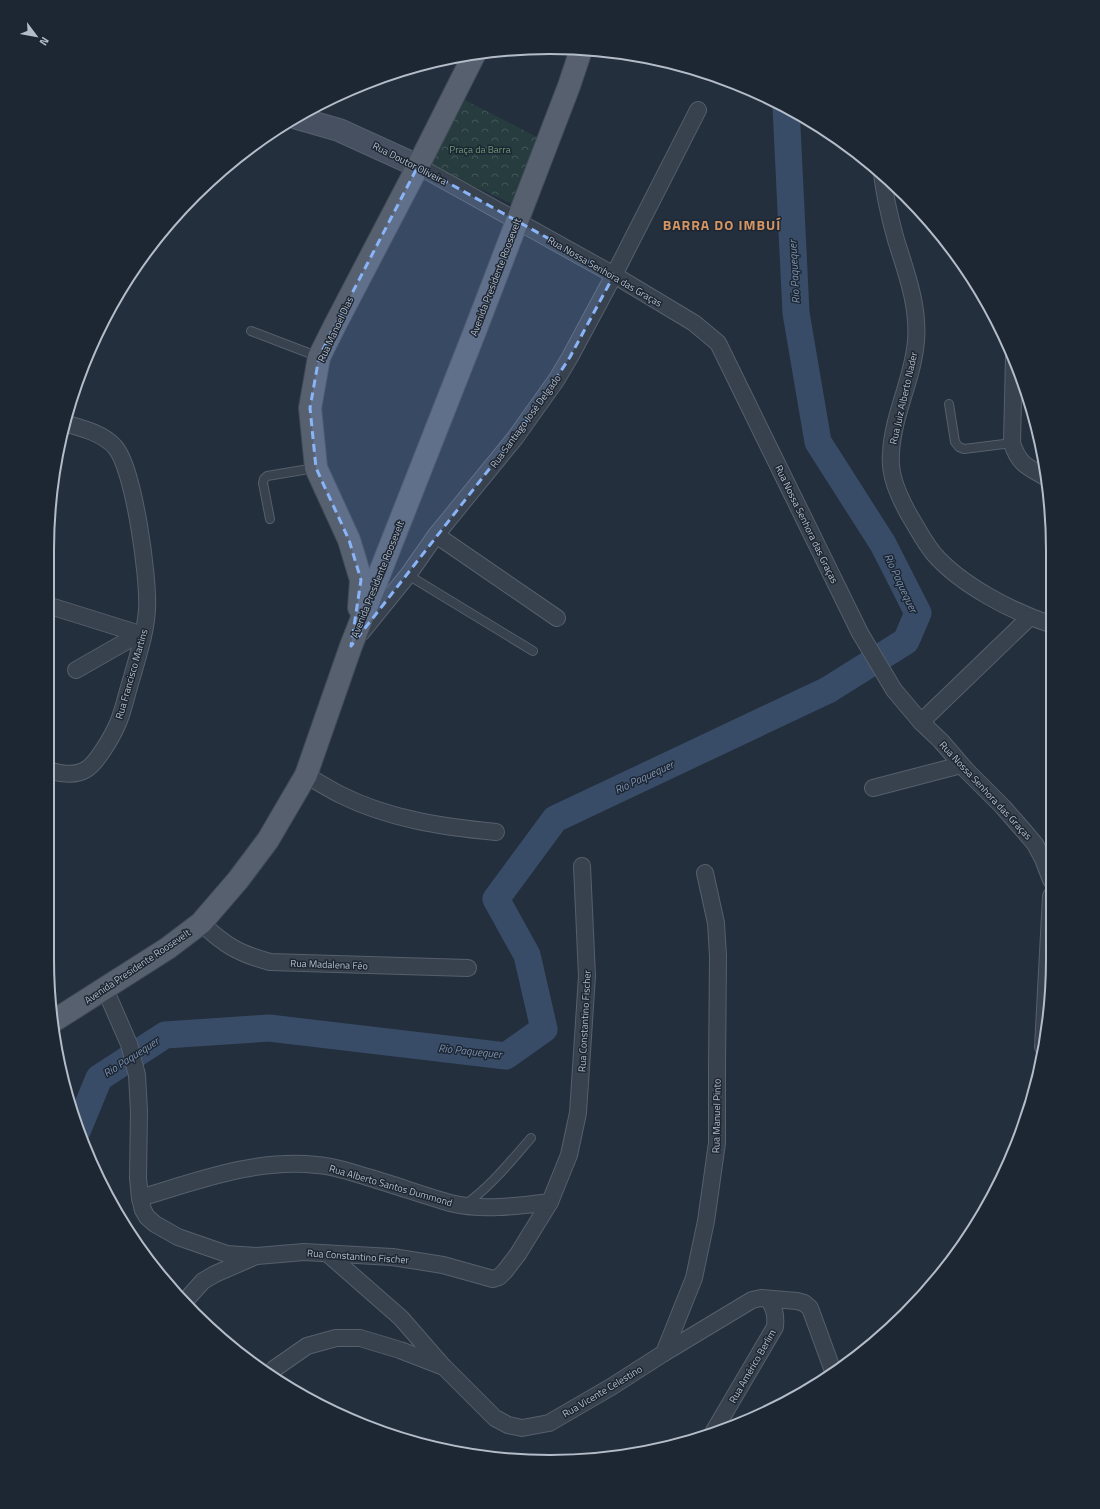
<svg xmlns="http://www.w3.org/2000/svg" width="1100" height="1509" font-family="'Titillium Web',sans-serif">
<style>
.park{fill:url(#park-crowns)}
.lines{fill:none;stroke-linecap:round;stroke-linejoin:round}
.river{stroke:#394c67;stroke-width:27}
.lane-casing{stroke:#565f6c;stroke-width:10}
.street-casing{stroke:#565f6c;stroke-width:18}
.secondary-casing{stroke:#565f6c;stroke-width:24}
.primary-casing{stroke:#414a57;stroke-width:24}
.lane{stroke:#38414e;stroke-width:8}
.street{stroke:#38414e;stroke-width:16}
.secondary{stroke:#465061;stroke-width:22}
.primary{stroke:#56606e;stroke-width:22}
.marked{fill:#8ab4f8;fill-opacity:0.2;stroke:#8ab4f8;stroke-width:3;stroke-dasharray:8 5;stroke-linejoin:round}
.labels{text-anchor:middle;stroke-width:3;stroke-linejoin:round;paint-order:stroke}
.park-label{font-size:10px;fill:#6b9a76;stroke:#1d2633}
.street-label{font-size:10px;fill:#b4bcc9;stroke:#1d2633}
.water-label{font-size:11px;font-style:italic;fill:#7c92b1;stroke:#1d2633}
.district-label{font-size:14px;font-weight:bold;letter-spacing:1px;fill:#d59563;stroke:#1d2633}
.rim{fill:none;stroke:#b4bcc9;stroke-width:2}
</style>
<defs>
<pattern id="park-crowns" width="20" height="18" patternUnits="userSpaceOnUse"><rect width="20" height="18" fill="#263c3f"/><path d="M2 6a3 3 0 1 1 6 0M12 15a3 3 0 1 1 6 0" fill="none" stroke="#435659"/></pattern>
</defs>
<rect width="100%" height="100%" fill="#242f3e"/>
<polygon class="park" points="463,99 537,137 513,204 425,164"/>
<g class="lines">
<polyline class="river" points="78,1129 99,1078 165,1035 269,1028 506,1056 544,1029 527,955 496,899 555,819 828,690 906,641 918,613 883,544 818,442 796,313 786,107"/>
<g class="lane-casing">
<g id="lane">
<polyline points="251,331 319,357"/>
<polyline points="949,404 955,442 959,447 964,449 1012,443"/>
<polyline points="270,519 263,483 264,479 267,476 315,468"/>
<polyline points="408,575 533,651"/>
<path d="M466,1204C491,1186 510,1162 531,1138"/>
</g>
</g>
<g class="street-casing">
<g id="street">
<polyline points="418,166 614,275 694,323 718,343 860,633 894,690 921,722 941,741 966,770 1003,807 1024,831 1035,844 1043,859 1051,880"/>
<path d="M882,172C884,195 890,218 896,240C906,272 919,306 916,341C913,379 893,414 891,453C889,475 898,494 908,513C916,526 924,542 934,554C961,585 1011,611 1050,624"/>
<path d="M1014,356L1012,443C1019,465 1028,467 1047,478"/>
<polyline points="436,535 557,618"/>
<polyline points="47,605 143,635"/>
<polyline points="361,633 408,575 436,535 515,438 557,379 570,357 614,275 698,110"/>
<polyline points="76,670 139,634"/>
<polyline points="921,722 1030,617"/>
<path d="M47,769C57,774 75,776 85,770C96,765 113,735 118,723C124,709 127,692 132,677C138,655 146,632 147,609C149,579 134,468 115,447C103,433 81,428 64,423"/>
<path d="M306,775C318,782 329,789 341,795C389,819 443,827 496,832"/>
<polyline points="873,788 961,765"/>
<path d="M201,923C225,945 237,953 270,962L468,968"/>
<polyline points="105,989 129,1044 137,1075 139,1111 138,1178 140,1198 143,1210 147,1217 155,1224 178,1237 227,1254 257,1256 304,1252 392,1257 443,1265 493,1279 499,1277 505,1271 518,1254 550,1202 569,1155 578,1113 587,976 582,866"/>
<polyline points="1043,1047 1051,896"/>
<path d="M140,1198C197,1181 257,1158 317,1165C334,1166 350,1172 367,1177C395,1185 422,1195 450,1203C482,1211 518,1206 550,1202"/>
<polyline points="328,1254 401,1318 441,1364"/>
<polyline points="186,1300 203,1281 215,1274 254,1257"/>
<polyline points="664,1353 694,1278 706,1221 717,1143 717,1071 718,956 716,923 705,873"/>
<polyline points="271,1372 274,1369 307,1346 336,1338 360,1338 400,1350 444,1367 495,1418 508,1425 522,1428 549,1423 611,1387 664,1353 752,1300 761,1298 797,1301 804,1303 810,1308 833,1371"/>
<path d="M714,1431L775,1327C776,1316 775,1308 768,1299"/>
</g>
</g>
<g class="secondary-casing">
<polyline id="secondary" points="297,118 339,130 418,166"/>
</g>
<g class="primary-casing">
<g id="primary">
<polyline points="359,608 361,580 349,540 316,468 310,408 319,357 335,325 418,166 474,55"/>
<polyline points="55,1020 168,948 201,923 238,880 268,840 306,775 351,646 475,331 569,86 581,50"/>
</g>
</g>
<use href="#lane" class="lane"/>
<use href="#street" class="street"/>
<use href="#secondary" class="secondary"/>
<use href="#primary" class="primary"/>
</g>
<path class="marked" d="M418,166L614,275L570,357L537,408L351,646L361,580L349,540L316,468L310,408L319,357Z"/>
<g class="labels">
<g class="park-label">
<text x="480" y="153">Praça da Barra</text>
</g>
<g class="street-label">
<text transform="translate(410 163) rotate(27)" y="4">Rua Doutor Oliveira</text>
<text transform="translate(605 271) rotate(30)" y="4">Rua Nossa Senhora das Graças</text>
<text transform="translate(495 277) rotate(-69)" y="4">Avenida Presidente Roosevelt</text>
<text transform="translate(335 329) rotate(-65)" y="4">Rua Manoel Dias</text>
<text transform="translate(903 398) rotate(-77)" y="4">Rua Juiz Alberto Nader</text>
<text transform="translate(525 421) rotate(-54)" y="4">Rua Santiago José Delgado</text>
<text transform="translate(807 524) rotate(64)" y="4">Rua Nossa Senhora das Graças</text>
<text transform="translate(377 579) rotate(-68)" y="4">Avenida Presidente Roosevelt</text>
<text transform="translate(131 674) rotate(-74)" y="4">Rua Francisco Martins</text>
<text transform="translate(986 790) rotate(47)" y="4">Rua Nossa Senhora das Graças</text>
<text transform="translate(329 964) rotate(2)" y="4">Rua Madalena Féo</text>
<text transform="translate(137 966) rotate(-34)" y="4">Avenida Presidente Roosevelt</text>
<text transform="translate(584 1021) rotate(-87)" y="4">Rua Constantino Fischer</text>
<text transform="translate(716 1116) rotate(-89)" y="4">Rua Manuel Pinto</text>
<text transform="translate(391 1185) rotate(16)" y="4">Rua Alberto Santos Dummond</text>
<text transform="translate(358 1256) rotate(4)" y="4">Rua Constantino Fischer</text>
<text transform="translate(752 1366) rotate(-60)" y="4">Rua Américo Berlim</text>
<text transform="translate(602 1391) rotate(-31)" y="4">Rua Vicente Celestino</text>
</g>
<g class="water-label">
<text transform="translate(794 272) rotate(-93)" y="4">Rio Paquequer</text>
<text transform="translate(901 583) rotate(65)" y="4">Rio Paquequer</text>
<text transform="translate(644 777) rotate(-25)" y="4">Rio Paquequer</text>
<text transform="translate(470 1051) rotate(6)" y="4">Rio Paquequer</text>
<text transform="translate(131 1057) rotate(-33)" y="4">Rio Paquequer</text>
</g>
<g class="district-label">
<text x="722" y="230">BARRA DO IMBUÍ</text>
</g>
</g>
<path d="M0 0H1100V1509H0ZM550 54H550A496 496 0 0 1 1046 550V959A496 496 0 0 1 550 1455H550A496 496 0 0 1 54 959V550A496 496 0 0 1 550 54Z" fill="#1d2633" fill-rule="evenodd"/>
<path class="rim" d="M550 54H550A496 496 0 0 1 1046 550V959A496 496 0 0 1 550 1455H550A496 496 0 0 1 54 959V550A496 496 0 0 1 550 54Z"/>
<g transform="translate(36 36) rotate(122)" stroke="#1d2633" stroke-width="3" paint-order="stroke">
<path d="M0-3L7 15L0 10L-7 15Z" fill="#b4bcc9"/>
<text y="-6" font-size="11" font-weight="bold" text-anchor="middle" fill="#b4bcc9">N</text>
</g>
</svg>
